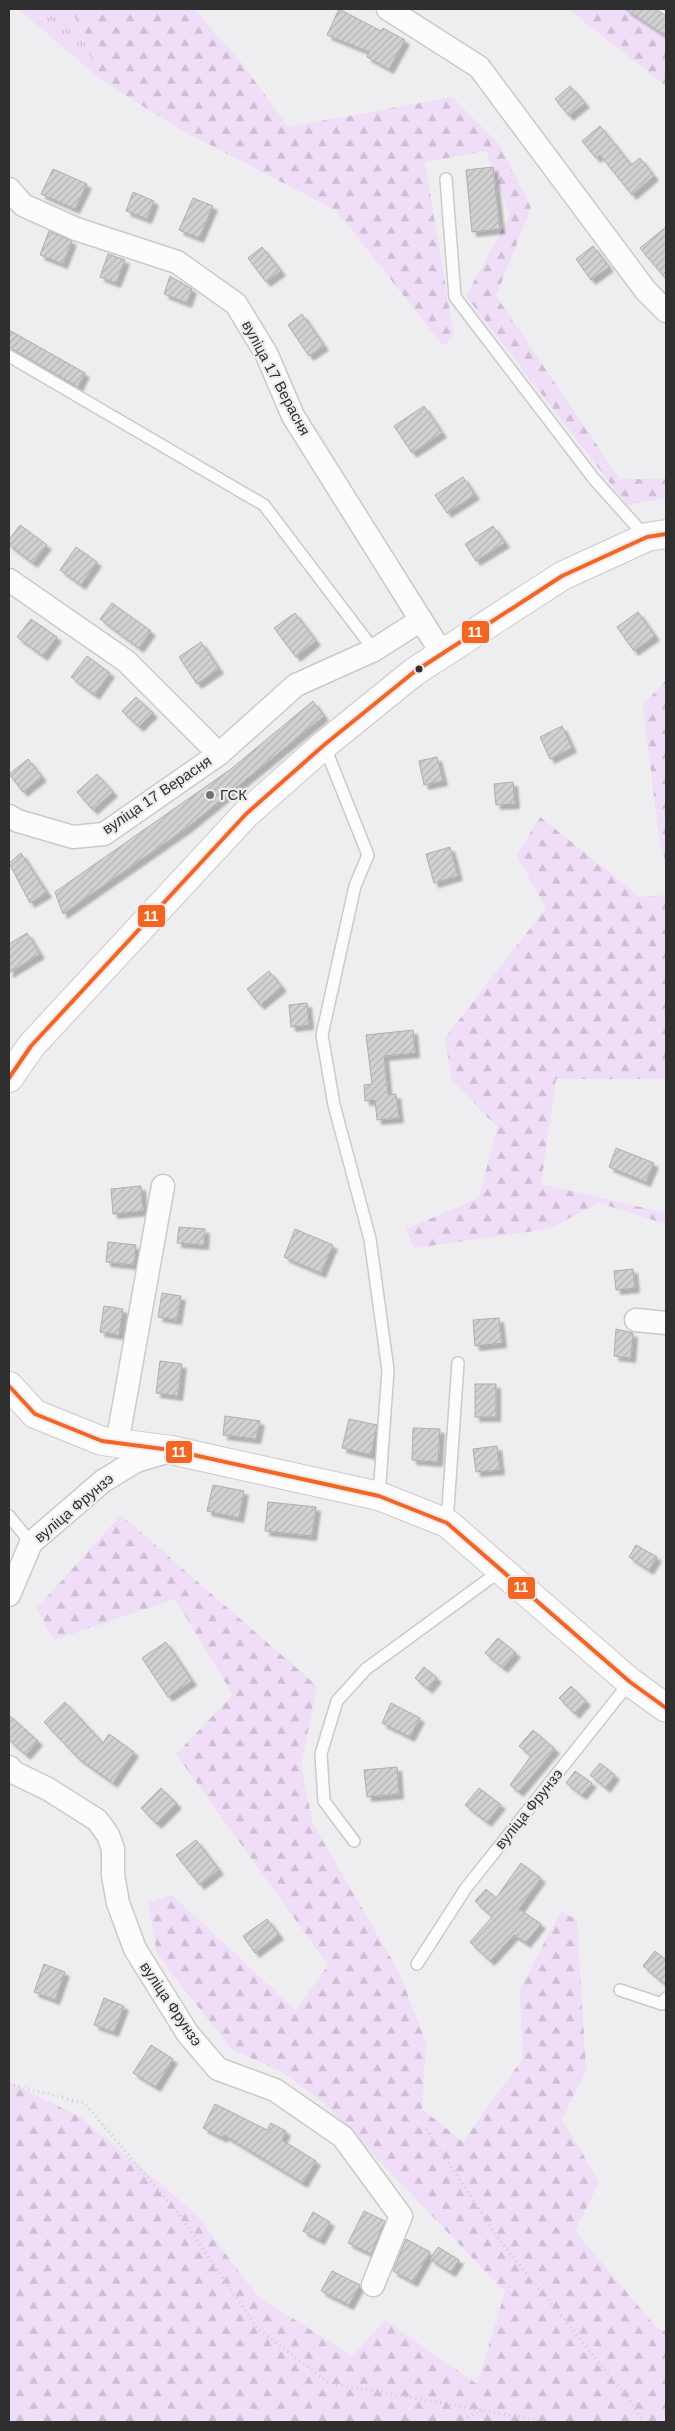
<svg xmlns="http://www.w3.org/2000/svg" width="675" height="2431" font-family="Helvetica,sans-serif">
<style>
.grass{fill:url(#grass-tufts)}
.forest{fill:url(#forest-firs)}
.building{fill:url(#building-hatch);stroke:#afaeaf;filter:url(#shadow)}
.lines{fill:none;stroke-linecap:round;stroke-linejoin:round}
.lane-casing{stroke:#cbcacb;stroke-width:14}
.street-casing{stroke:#cbcacb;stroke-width:25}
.secondary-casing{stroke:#cbcacb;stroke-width:30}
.path{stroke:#cecdce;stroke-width:3;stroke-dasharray:1 4;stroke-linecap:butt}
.lane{stroke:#fcfcfd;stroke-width:11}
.street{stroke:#fcfcfd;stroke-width:22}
.secondary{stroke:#fcfcfd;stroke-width:28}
.bus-1-casing{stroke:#efecf0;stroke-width:8}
.bus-1{stroke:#f26522;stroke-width:4}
.bus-dot{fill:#302f30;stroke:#efecf0;stroke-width:2}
.poi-dot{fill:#727273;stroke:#efecf0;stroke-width:2}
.labels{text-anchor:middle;stroke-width:4.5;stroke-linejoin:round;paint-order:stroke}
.street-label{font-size:15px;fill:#302f30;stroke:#efecf0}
.poi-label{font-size:15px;fill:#302f30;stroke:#efecf0;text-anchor:start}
.line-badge{stroke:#efecf0;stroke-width:2}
.badge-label{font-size:14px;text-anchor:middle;font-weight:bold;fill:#fff}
</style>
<defs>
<pattern id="grass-tufts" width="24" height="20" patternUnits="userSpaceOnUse" patternTransform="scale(1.25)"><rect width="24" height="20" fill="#f0ddf7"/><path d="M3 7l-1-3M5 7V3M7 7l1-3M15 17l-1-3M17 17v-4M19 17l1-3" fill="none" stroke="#cebed4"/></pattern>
<pattern id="forest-firs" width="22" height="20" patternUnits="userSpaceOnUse" patternTransform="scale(1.25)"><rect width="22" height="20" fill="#f0ddf7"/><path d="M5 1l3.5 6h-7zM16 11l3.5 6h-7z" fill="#cebed4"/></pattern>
<pattern id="building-hatch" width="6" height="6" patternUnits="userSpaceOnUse" patternTransform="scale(1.25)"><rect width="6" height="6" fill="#d2d1d2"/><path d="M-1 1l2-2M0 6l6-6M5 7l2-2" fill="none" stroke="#b5b4b5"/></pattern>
<filter id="shadow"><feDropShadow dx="4.5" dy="4.5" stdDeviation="1" flood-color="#0004"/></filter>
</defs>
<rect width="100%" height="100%" fill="#eeedef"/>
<polygon class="grass" points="18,9 72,9 99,78"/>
<g class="forest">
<polygon points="72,9 194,9 241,62 288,127 452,97 499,144 531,208 496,296 620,479 666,479 666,498 627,505 466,296 510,215 486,151 425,162 454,337 443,346 337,211 174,126 99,78"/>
<polygon points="568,9 648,9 666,22 666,86"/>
<polygon points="666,680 666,864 659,838 643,705"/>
<polygon points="540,817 640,897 666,895 666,1079 556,1079 541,1184 666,1213 666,1224 599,1203 548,1229 414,1248 406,1229 479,1198 497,1127 452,1080 445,1038 546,908 517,855"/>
<polygon points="121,1515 317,1686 301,1765 313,1824 399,1972 426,2043 422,2109 463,2142 523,2058 520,1989 561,1911 577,1920 586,2070 562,2119 599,2182 575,2231 656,2327 666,2332 666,2422 9,2422 9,2082 80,2117 195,2213 258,2297 353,2356 385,2320 477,2384 505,2292 323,2102 282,2072 231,2049 157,1954 148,1903 172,1895 296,2011 328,1965 176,1754 233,1695 175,1599 54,1640 37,1608"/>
</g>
<g class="building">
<polygon points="339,9 381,31 383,28 405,40 389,69 367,57 369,52 327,35"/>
<polygon points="625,9 656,9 666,16 666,36"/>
<polygon points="570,86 585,103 569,116 555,99"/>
<polygon points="600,126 631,165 640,158 654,176 632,195 600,155 596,158 582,141"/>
<polygon points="493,167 500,229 472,232 466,170"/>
<polygon points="53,169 87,184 75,209 41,194"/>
<polygon points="133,192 154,201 147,219 126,211"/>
<polygon points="193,198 213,206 199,238 179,230"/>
<polygon points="666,227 666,279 640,248"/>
<polygon points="49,231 72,241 63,264 40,255"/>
<polygon points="593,246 609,267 591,280 576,259"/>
<polygon points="262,247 281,271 266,282 248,258"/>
<polygon points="108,254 125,260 116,283 100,277"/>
<polygon points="170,276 192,289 187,303 164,294"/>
<polygon points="302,314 324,346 309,356 288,325"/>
<polygon points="9,330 85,373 78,387 9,347"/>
<polygon points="424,406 442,433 412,453 394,426"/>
<polygon points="463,477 475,495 447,513 435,495"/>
<polygon points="20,525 47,545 33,563 9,545 9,540"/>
<polygon points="493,526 505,543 476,561 465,544"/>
<polygon points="76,547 97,562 81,585 60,570"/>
<polygon points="112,603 151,631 139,648 100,619"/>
<polygon points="638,612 655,636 634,651 617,627"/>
<polygon points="295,613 316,641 296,657 274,628"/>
<polygon points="31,619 57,637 43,656 17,637"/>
<polygon points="201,642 219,669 197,684 179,657"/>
<polygon points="87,656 110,673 95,695 71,677"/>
<polygon points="136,697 153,713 139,727 122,711"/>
<polygon points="313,701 324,716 188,827 63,914 55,892 231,769"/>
<polygon points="562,726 572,748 550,759 540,737"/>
<polygon points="437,757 443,781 424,785 419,761"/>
<polygon points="28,759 42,777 23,792 9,774"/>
<polygon points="97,774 113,792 93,810 77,792"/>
<polygon points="513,782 515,804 496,805 494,784"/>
<polygon points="450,847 458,876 434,883 426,854"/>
<polygon points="21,853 47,893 30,903 9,863"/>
<polygon points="27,933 40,954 9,973 9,944"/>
<polygon points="269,971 282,987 260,1005 247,989"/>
<polygon points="307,1003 309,1025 291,1027 289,1005"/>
<polygon points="413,1030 415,1053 384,1056 388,1095 396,1094 399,1118 377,1120 375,1100 365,1101 364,1085 372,1084 366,1035"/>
<polygon points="616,1148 654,1163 646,1182 609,1167"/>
<polygon points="141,1186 143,1211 113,1214 111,1189"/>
<polygon points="179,1227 205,1229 204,1245 177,1243"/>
<polygon points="295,1229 333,1245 321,1273 284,1257"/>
<polygon points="108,1242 136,1245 134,1265 106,1262"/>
<polygon points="633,1269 635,1288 616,1290 614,1271"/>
<polygon points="162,1293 181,1296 177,1320 158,1317"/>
<polygon points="104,1306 123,1309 119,1335 100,1332"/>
<polygon points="499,1318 502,1343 475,1346 473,1320"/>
<polygon points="616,1329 633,1333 631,1358 614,1356"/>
<polygon points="160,1361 182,1364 178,1396 156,1393"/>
<rect x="475" y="1384" width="21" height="33"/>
<polygon points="225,1416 260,1421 256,1439 223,1435"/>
<polygon points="349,1419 377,1425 371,1455 342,1448"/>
<polygon points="413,1428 440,1429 438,1462 412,1460"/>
<polygon points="497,1446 500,1470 476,1472 473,1449"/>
<polygon points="213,1485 244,1491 239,1518 207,1511"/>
<polygon points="268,1502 316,1507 312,1536 265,1531"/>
<polygon points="636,1545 657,1557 649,1570 629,1557"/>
<polygon points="498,1638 516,1653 503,1668 485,1653"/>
<polygon points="166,1642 192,1681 168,1697 142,1658"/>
<polygon points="424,1667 437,1678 428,1689 415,1678"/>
<polygon points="571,1686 586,1701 575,1714 559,1698"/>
<polygon points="65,1702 103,1743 109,1734 134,1752 113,1783 78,1758 44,1722"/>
<polygon points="391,1703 420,1718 410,1737 382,1723"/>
<polygon points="9,1715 38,1741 26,1755 9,1740"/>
<polygon points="533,1730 555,1749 519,1792 510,1785 531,1756 519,1746"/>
<polygon points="600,1763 615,1775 606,1788 590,1775"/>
<polygon points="397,1767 399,1794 367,1797 364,1770"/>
<polygon points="575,1771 592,1783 582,1795 566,1783"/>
<polygon points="161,1788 177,1804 157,1824 141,1808"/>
<polygon points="479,1788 501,1805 487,1822 465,1805"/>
<polygon points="196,1840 219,1870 200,1885 176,1855"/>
<polygon points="521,1863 541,1878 519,1909 541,1924 526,1943 514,1935 490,1961 470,1942 492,1917 475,1901 486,1889 496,1898"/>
<polygon points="267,1919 279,1935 255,1953 243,1936"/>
<polygon points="655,1951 666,1960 666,1985 643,1966"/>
<polygon points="44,1964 65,1972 55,2000 34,1992"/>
<polygon points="104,1998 124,2006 114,2032 94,2025"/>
<polygon points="151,2045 173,2059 156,2087 133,2073"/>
<polygon points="215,2104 267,2130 271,2123 286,2131 282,2140 316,2161 303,2183 224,2135 223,2138 203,2128"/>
<polygon points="364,2211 385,2221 371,2254 348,2243"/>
<polygon points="313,2212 330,2222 320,2240 303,2231"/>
<polygon points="406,2239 430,2252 413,2282 393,2271"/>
<polygon points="438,2247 459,2260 451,2272 430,2259"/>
<polygon points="332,2271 360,2285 349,2305 321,2291"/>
</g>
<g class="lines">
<g class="lane-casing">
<g id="lane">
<polyline points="446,179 455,297 594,479 646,537"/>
<polyline points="9,356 264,505 374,650"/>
<polyline points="324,745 368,855 355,886 322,1035 334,1105 370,1239 388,1370 379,1496"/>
<polyline points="9,1516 31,1543"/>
<polyline points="447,1523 458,1363"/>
<polyline points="354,1841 324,1801 321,1754 337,1701 366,1669 500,1571"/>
<polyline points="417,1964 466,1888 630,1682"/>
<polyline points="620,1990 662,2004 666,1998"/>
</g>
</g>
<g class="street-casing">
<g id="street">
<polyline points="388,9 479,67 646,291 666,311"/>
<polyline points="9,189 23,205 76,229 177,262 236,304 267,355 293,416 421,620"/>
<polyline points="9,580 126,661 219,754 296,685 374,650 421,620 443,655"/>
<polyline points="9,816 18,821 73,837 104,834 219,754"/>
<polyline points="636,1320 666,1323"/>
<polyline points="117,1444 163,1186"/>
<polyline points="9,1595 31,1543 103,1481 136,1461 170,1451"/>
<polyline points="9,1767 15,1773 48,1789 97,1820 108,1835 113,1849 113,1875 118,1903 135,1949 188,2034 218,2069 275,2090 343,2137 401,2216 373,2285"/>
</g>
</g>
<g class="secondary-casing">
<g id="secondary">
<polyline points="9,1078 31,1046 246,814 324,745 414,672 562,576 647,537 666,534"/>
<polyline points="9,1386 35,1414 102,1441 171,1450 379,1496 447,1523 630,1682 666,1708"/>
</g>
</g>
<g class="path">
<polyline points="9,2084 84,2103 179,2214 257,2328 329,2383 548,2422"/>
<polyline points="426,2129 501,2242 631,2402 643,2422"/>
<polyline points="453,2422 483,2411"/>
</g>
<use href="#lane" class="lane"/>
<use href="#street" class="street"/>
<use href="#secondary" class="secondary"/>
<g class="bus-1-casing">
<g id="bus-1">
<polyline points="9,1078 31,1046 246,814 324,745 414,672 562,576 647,537 666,534"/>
<polyline points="9,1386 35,1414 102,1441 171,1450 379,1496 447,1523 630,1682 666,1708"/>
</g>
</g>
<use href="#bus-1" class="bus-1"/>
</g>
<circle class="bus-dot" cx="419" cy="669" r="4.5"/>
<circle class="poi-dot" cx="210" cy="795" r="5"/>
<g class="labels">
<g class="street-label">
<text transform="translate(276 378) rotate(62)" y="5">вуліца 17 Верасня</text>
<text transform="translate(157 795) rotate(-34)" y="5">вуліца 17 Верасня</text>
<text transform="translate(74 1508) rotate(-40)" y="5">вуліца Фрунзэ</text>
<text transform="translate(529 1809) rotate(-51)" y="5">вуліца Фрунзэ</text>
<text transform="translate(171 2004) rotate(56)" y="5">вуліца Фрунзэ</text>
</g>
<g class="poi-label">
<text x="220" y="800">ГСК</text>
</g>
</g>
<g class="line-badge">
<rect x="461" y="620" width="29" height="24" rx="5" fill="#f26522"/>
<rect x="137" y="904" width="29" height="24" rx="5" fill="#f26522"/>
<rect x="165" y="1440" width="28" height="24" rx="5" fill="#f26522"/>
<rect x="507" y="1576" width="29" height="24" rx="5" fill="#f26522"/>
</g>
<g class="badge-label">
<text x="475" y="637">11</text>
<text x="151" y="921">11</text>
<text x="179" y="1457">11</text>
<text x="521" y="1592">11</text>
</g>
<rect width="675" height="2431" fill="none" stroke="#302f30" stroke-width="20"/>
</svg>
